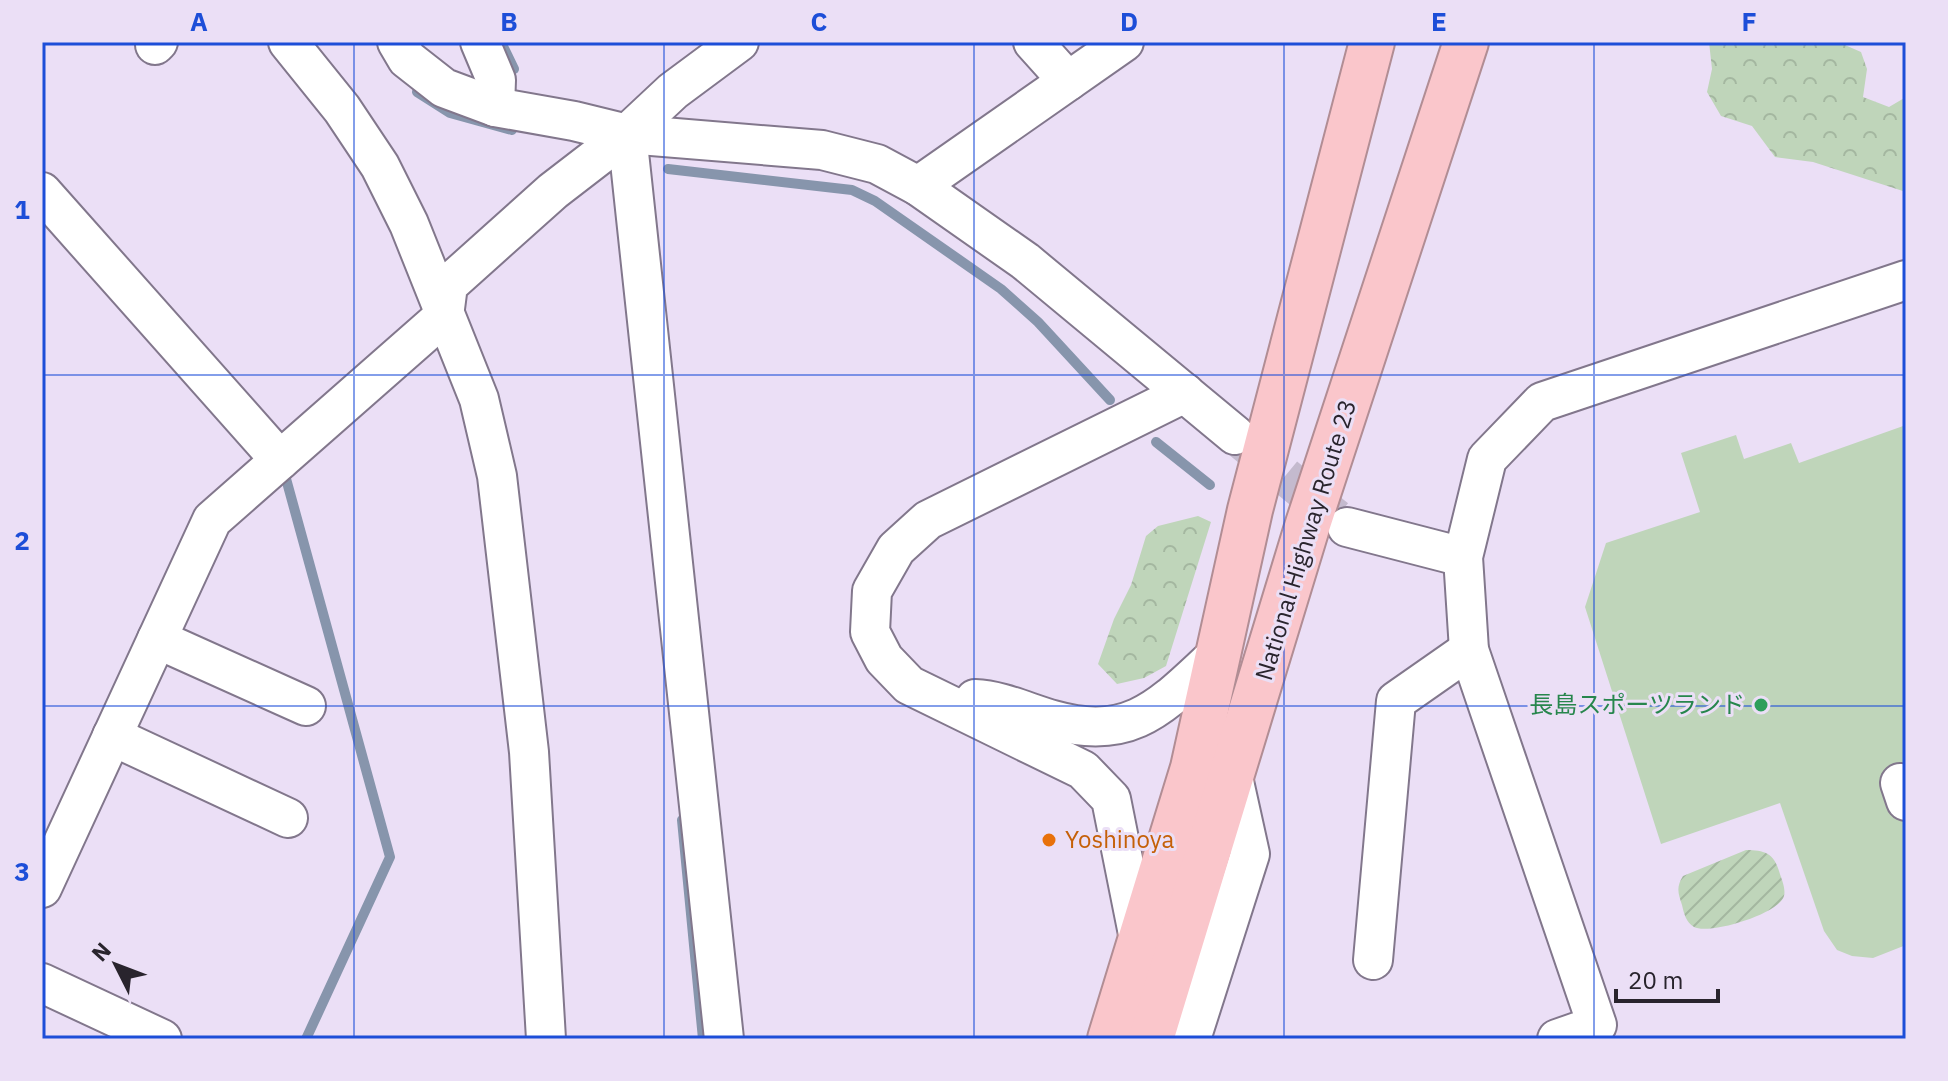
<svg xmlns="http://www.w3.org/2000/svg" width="1948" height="1081" font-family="'IBM Plex Sans','Noto Sans JP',sans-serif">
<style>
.grass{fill:#bfd5ba}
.forest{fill:url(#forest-crowns)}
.garden{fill:url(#garden-furrows)}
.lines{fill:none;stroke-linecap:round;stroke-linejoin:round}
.stream{stroke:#8795ac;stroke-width:10}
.minor-tunnel{stroke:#c4bace;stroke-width:38;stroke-dasharray:38 19;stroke-linecap:butt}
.minor-casing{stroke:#82778c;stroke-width:42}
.highway-casing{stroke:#b18d94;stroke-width:48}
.minor{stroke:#fff;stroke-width:38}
.highway{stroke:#fac6cb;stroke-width:44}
.grid{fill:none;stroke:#1d4ed8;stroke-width:2;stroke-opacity:0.55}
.leisure-dot{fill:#2e9e5b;stroke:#ebdff6;stroke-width:3}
.food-dot{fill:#e8710a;stroke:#ebdff6;stroke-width:3}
.labels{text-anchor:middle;stroke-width:6;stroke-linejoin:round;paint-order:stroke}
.street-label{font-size:24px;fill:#29242d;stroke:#ebdff6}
.leisure-label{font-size:24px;fill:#27864d;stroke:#ebdff6;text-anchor:end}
.food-label{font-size:24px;fill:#c56008;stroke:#ebdff6;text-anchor:start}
.neatline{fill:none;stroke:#1d4ed8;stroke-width:3}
.grid-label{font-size:26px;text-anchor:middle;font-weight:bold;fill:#1d4ed8}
</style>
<defs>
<pattern id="forest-crowns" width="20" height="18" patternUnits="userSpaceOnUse" patternTransform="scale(2)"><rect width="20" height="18" fill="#bfd5ba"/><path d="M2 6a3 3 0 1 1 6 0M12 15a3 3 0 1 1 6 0" fill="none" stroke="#a4b7a0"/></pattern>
<pattern id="garden-furrows" width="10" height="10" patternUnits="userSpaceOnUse" patternTransform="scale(2)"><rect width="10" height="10" fill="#bfd5ba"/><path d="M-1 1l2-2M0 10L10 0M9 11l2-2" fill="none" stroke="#a4b7a0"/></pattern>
</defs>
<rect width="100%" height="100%" fill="#ebdff6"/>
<polygon class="grass" points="1906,425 1906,945 1873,958 1852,956 1837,950 1824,931 1780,803 1661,844 1585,607 1606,543 1700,512 1681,453 1736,435 1744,459 1791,443 1799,463"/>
<g class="forest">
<polygon points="1709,42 1838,42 1861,52 1867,69 1863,97 1889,107 1906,97 1906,192 1813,162 1775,157 1752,126 1721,116 1707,92 1712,69"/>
<polygon points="1198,516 1211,522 1166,666 1144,678 1117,684 1098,664 1114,619 1131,585 1146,536 1158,526"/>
</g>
<path class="garden" d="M1746,850C1764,850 1774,853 1779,871C1781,878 1786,888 1784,896C1779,914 1709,935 1694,927C1686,922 1684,914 1682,905C1678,893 1676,887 1683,876Z"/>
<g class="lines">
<g class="stream">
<polyline points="501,42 514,69"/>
<polyline points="417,92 450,113 512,130"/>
<polyline points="668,169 852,190 875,201 1001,289 1038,322 1110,400"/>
<polyline points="1156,442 1210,485"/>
<polyline points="285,475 390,857 306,1039"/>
<polyline points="682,820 703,1039"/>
</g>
<polyline class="minor-tunnel" points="1241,440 1336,518"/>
<g class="minor-casing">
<g id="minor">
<polyline points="288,42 342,109 380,166 409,224 479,399 497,476 529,752 546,1039"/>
<polyline points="397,42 407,59 444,88 495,107 574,121 627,134 822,150 877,164 918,186 1025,261 1235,435"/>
<polyline points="480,42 496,80 495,107"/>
<polyline points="1033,42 1068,81"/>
<polyline points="155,45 158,42"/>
<polyline points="627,134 724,1039"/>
<polyline points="918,186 1124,42"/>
<polyline points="42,192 280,460"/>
<polyline points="1347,527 1463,557"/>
<polyline points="157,639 306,706"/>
<path d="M975,699C1001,700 1028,713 1053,720C1134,743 1164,703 1219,653"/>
<polyline points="112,736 288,818"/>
<polyline points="1900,783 1906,801"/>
<polyline points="42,888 212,520 444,316 448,285 553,191 627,134 673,91 739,42"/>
<polyline points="1140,944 1111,799 1083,770 909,685 884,659 870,632 872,591 896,549 928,520 1185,393"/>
<polyline points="1373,960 1396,701 1469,650"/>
<polyline points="42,983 162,1039"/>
<polyline points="1191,1039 1250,854 1233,777"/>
<polyline points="1557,1039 1597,1025 1469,650 1463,557 1487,459 1542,402 1906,280"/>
</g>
</g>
<g class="highway-casing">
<g id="highway">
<polyline points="1110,1039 1193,768 1250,510 1372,42"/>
<polyline points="1151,1039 1308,524 1466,42"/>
</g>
</g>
<use href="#minor" class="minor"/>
<use href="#highway" class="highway"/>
</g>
<path class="grid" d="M354,42V1039M664,42V1039M974,42V1039M1284,42V1039M1594,42V1039M42,375H1906M42,706H1906"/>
<circle class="leisure-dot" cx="1761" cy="705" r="8"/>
<circle class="food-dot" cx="1049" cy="840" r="8"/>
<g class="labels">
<g class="street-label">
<text transform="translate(1306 540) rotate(-73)" y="8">National Highway Route 23</text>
</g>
<g class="leisure-label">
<text x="1745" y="713">長島スポーツランド</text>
</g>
<g class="food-label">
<text x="1065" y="848">Yoshinoya</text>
</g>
</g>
<rect width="1948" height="1081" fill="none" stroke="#ebdff6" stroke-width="88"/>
<g transform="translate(116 965) rotate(312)" stroke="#ebdff6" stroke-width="6" paint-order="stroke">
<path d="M0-6L14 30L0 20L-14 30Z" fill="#29242d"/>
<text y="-12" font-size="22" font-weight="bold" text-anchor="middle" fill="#29242d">N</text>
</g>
<path d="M1616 989v12h102v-12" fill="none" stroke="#29242d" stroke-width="4"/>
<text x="1628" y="989" font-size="24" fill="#29242d" stroke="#ebdff6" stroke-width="6" paint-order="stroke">20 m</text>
<rect x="44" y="44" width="1860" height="993" class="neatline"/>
<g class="grid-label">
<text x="199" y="31">A</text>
<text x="509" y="31">B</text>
<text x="819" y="31">C</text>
<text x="1129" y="31">D</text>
<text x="1439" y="31">E</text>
<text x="1749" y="31">F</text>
<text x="22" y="219">1</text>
<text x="22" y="550">2</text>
<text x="22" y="881">3</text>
</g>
</svg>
